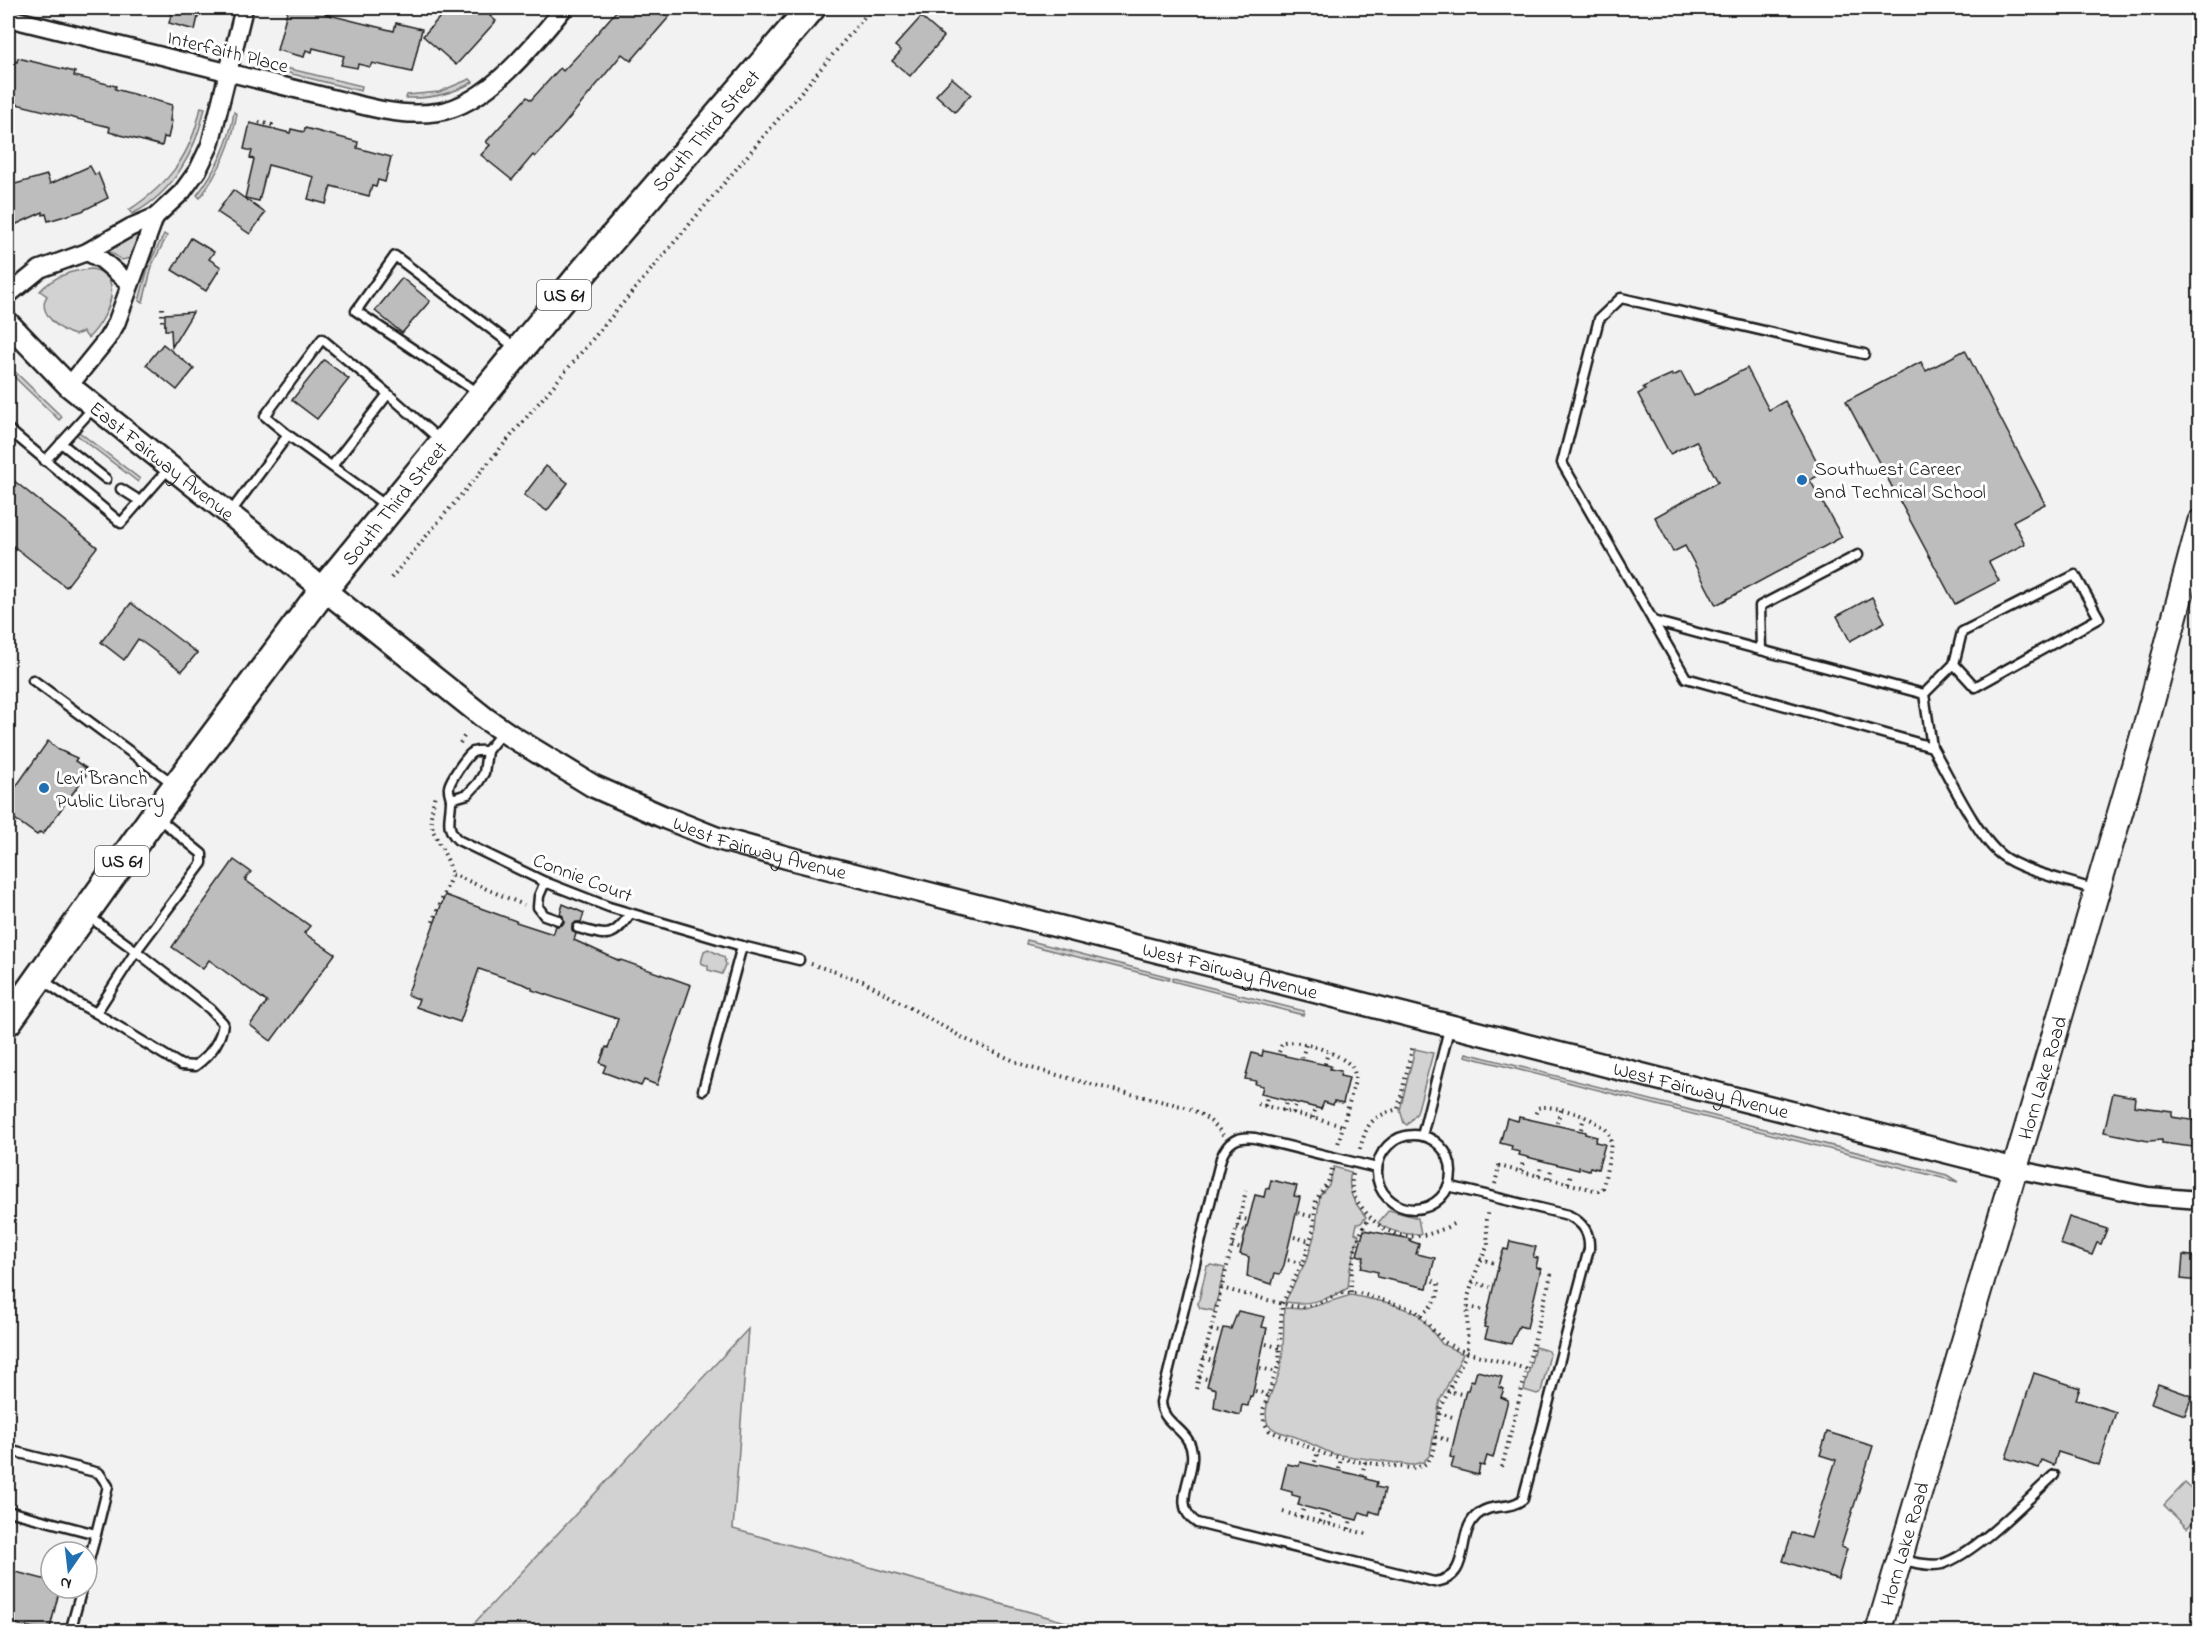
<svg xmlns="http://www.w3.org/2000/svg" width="2207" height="1639" font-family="'Indie Flower',sans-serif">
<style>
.green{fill:#d2d2d2;stroke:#777;stroke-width:1.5}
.building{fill:#bdbdbd;stroke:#1c1c1c;stroke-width:1.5}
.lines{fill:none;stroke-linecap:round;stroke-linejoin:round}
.service-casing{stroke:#1c1c1c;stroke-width:13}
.minor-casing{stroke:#1c1c1c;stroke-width:21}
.tertiary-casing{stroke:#1c1c1c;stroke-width:26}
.secondary-casing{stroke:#1c1c1c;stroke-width:28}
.trunk-casing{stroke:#1c1c1c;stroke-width:32}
.path{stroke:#1c1c1c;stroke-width:4;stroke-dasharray:1.5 4.5;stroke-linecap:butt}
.service{stroke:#fff;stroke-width:8}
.minor{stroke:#fff;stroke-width:16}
.tertiary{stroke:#fff;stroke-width:21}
.secondary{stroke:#fff;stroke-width:24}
.trunk{stroke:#fff;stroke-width:27}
.poi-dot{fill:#1f6fb2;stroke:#fff;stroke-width:2}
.labels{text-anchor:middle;stroke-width:6;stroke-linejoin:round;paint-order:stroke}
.shield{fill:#fff;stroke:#606060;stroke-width:1.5}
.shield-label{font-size:18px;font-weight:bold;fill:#1c1c1c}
.street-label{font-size:20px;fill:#1c1c1c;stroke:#fff}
.poi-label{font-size:20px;fill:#1c1c1c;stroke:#fff;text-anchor:start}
</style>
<rect width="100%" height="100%" fill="#f2f2f2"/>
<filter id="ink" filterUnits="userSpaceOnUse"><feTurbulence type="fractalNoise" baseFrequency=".0167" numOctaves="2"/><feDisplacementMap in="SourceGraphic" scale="12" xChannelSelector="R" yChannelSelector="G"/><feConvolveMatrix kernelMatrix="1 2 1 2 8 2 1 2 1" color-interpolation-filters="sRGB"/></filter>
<g filter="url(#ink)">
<g class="green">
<polygon points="269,64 362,86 361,91 268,68"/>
<path d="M470,79L473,82C452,94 430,99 406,98L407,95L439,92Z"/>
<path d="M201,107L205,108C196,150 174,193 132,214L129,210C170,183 191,155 201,107Z"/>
<path d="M234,112L237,114C232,145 219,172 200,198L197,195C216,171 230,141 234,112Z"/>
<polygon points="136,234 140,235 130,258 122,260 109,251"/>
<polygon points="164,234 167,236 153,263 143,302 139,301 149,264"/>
<path d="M92,269C129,276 105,323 88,338L83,332L75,335C61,332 36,312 47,296L40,291C54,276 71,270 92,269Z"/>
<polygon points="8,365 62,417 59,420 8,371"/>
<polygon points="79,432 140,479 138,482 77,435"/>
<polygon points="1027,940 1170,977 1169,980 1026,944"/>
<polygon points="708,949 724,957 726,965 722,974 708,970 708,966 701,963 704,951"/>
<polygon points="1173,978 1304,1011 1303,1015 1172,981"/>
<polygon points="1415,1049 1433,1053 1417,1113 1407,1125 1404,1123 1400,1110"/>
<polygon points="1466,1053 1947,1175 1958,1182 1465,1056"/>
<path d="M1334,1167L1351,1172C1346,1192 1354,1202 1366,1217L1361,1223L1357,1224L1355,1233L1359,1235L1350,1268L1348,1288C1330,1299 1307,1306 1285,1302L1308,1257L1315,1233L1320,1195L1329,1185Z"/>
<path d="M1389,1210L1418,1218L1421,1234C1407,1235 1390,1232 1378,1223Z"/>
<polygon points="1211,1265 1225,1268 1214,1311 1200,1308 1198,1304 1207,1266"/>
<path d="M1351,1295L1389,1303L1413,1312L1419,1315L1442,1344L1463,1354L1440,1400L1430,1455L1423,1462L1411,1465L1333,1454L1296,1437L1277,1431L1268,1425C1261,1406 1275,1388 1280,1370C1285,1349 1283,1329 1284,1308L1305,1309Z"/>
<polygon points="748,1329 733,1529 1098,1631 467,1631"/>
<polygon points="1535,1347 1549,1351 1550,1354 1541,1392 1537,1394 1524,1390"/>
<polygon points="2185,1483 2200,1497 2199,1515 2187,1528 2164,1505"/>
</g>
<g class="building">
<polygon points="173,8 200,8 195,30 169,23"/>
<polygon points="288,8 326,8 325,14 394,31 396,23 422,29 412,72 372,63 370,67 358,64 357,68 341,65 344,56 313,48 312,52 306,50 304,57 277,50"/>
<polygon points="448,8 498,8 490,16 496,21 456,65 423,36"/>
<polygon points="619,8 659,8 669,17 631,61 622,54 562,127 535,157 533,155 512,180 481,155 490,145 486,142 527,97 531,100 560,68 563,71 579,54"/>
<polygon points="921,17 944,37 910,76 892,61 901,51 895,46"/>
<polygon points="18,58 75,72 74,76 116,86 115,89 172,105 170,121 172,121 168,138 164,137 162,146 109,132 110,127 8,102 8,60 17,62"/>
<polygon points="952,78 971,94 955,112 936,95"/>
<polygon points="250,123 290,133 291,129 304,132 305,128 358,142 357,148 391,157 385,182 378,180 376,187 372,186 369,196 331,186 326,204 308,199 314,177 268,165 259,201 245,198 254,159 250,158 252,151 244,149"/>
<polygon points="90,166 95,175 98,173 108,198 82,211 48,221 46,214 43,215 43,212 8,228 8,186 47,175 50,184"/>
<polygon points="233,190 265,213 250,234 217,212"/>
<polygon points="191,238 214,252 209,259 221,267 206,291 172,270"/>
<polygon points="402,278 430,301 402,333 375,311"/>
<polygon points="193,312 192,314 172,347 171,330 165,330 165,314"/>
<polygon points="163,344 194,369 177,390 146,365"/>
<polygon points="1965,350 2045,504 2013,521 2025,544 1989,562 1999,581 1955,604 1846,401 1921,362 1926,371"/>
<polygon points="324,360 349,379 317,419 292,400"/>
<polygon points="1747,368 1769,410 1785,401 1823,473 1810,480 1842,537 1716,605 1685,546 1673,552 1655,517 1718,482 1696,441 1670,454 1638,394 1645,390 1643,387 1672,374 1673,376 1681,372 1694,396"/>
<polygon points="546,466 568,483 547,511 524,495"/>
<polygon points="8,476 97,547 66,587 8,542"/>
<polygon points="1872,597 1885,622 1850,641 1837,616"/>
<polygon points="131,603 197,653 182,671 138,639 124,660 101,642"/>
<polygon points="48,741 59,750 77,758 75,761 86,768 83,772 86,775 43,834 40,832 37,835 8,814 8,798"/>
<polygon points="234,860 251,872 245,880 310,926 304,933 335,954 271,1041 250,1025 267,1002 209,960 203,969 172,947"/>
<polygon points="445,895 516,921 516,922 553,934 556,926 562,925 564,922 563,916 560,914 563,904 584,913 581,922 576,922 572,926 572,930 576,934 574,940 620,961 621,960 691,985 657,1085 644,1080 641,1086 603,1072 606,1065 600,1063 606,1047 608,1048 618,1019 532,990 532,988 526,985 479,969 460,1022 416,1007 419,999 407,995"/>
<polygon points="1263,1051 1331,1066 1330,1069 1341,1071 1340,1076 1349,1078 1343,1103 1334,1101 1333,1105 1324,1102 1321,1109 1261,1094 1263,1086 1255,1084 1256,1081 1245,1079 1252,1053 1262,1056"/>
<polygon points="2113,1093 2135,1097 2134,1106 2172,1111 2172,1117 2197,1121 2193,1147 2162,1143 2162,1140 2148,1141 2104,1132"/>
<polygon points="1519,1117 1586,1132 1585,1134 1597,1137 1595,1142 1605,1144 1598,1169 1590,1167 1589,1170 1579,1167 1579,1170 1519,1155 1520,1152 1511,1150 1512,1146 1500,1143 1507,1118 1518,1121"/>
<polygon points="1271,1180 1297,1186 1294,1196 1300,1197 1284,1265 1280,1274 1275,1273 1272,1284 1247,1277 1249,1257 1240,1254 1255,1195 1264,1197 1266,1188 1269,1189"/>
<polygon points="2069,1217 2107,1229 2101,1244 2097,1243 2092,1255 2060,1244"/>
<polygon points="1364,1230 1411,1239 1410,1241 1419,1244 1416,1254 1435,1258 1427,1288 1377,1277 1378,1272 1361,1268 1364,1257 1357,1255"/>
<polygon points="1510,1241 1536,1247 1533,1257 1538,1258 1536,1267 1541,1269 1527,1328 1519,1326 1511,1344 1485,1338 1488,1328 1484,1327 1500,1259 1504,1249 1508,1250"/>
<polygon points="2183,1255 2199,1257 2199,1281 2181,1279"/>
<polygon points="1238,1311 1265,1317 1262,1327 1267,1328 1252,1397 1250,1396 1248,1406 1242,1405 1240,1415 1214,1408 1216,1389 1207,1386 1223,1328 1231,1329"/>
<polygon points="1477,1371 1502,1377 1499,1387 1504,1389 1501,1397 1508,1400 1493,1458 1487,1456 1484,1466 1480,1465 1478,1475 1451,1468 1454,1458 1450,1457 1466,1390 1468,1390 1471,1380 1474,1381"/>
<polygon points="2034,1373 2080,1388 2076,1399 2116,1412 2099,1465 2058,1452 2054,1465 2042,1460 2039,1468 2006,1458"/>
<polygon points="2158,1384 2192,1396 2185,1415 2151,1403"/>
<polygon points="1827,1432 1873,1446 1841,1547 1847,1549 1838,1579 1783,1561 1792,1533 1811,1538 1836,1460 1820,1455"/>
<polygon points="1300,1462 1366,1477 1366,1479 1377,1482 1376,1487 1385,1489 1379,1514 1370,1511 1369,1515 1360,1512 1357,1520 1298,1505 1300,1497 1292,1495 1292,1492 1281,1489 1287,1464 1297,1466 1299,1466"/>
<polygon points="8,1570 51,1581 51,1588 60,1588 49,1632 8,1622"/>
</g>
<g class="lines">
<g class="service-casing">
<g id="service">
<path d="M1864,354L1621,298L1599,319L1562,463L1686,678L1932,747C1949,776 1976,835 2001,855C2021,871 2070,881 2095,890"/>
<polyline points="480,394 356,311 395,256 516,348"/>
<polyline points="8,429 121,523 170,467"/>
<polyline points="288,435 265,416 322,339 388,394"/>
<polyline points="61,443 106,479"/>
<polyline points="45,461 95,406"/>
<polyline points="332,466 388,394 440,440"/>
<polyline points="121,489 140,501"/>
<polyline points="230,513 288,435 388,507"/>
<polyline points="1653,621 1924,694"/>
<polyline points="1761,650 1760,606 1858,555"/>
<polyline points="33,680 175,785"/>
<polyline points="1932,747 1924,694 1954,664 1975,687 2099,618 2075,575 1962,632 1954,664"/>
<path d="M487,751C483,751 478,750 473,752C467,755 450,780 449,787C448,792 451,795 451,800C451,816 444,827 458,840L545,882L609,907L742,946L703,1090"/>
<polyline points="451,799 468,794 478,783 484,773 487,751 503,731"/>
<polyline points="545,882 539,896 538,907 544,915 558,920"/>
<path d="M578,928C607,936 612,940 630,914"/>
<polyline points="742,946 799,960"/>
<polyline points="41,979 72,1000 96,1013 136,951 87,915"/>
<path d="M96,1013L181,1065L195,1066C210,1055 221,1042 223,1023L210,1009L136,951L202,863V854L157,817"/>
<circle cx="1414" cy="1172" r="37"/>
<polyline points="1422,1136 1450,1025"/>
<path d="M1377,1168L1255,1138C1237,1136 1228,1141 1221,1158L1161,1402C1162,1425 1190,1429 1192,1453C1195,1477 1170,1505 1197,1523L1434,1582C1473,1578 1455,1536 1476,1516C1490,1502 1509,1511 1523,1499L1589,1249C1590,1232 1583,1223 1568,1215L1448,1186"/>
<polyline points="8,1450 99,1473 108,1486 96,1534"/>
<polyline points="8,1511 96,1534 87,1567"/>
<path d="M1901,1560C1914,1562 1929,1567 1942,1564C1975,1554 2028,1499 2054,1475"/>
<polyline points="70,1632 82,1588"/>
</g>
</g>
<g class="minor-casing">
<g id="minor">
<path d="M8,18L364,106C389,112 412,116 438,112C486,105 535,44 564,8"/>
<polyline points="87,252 102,260 129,283"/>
<polyline points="8,295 40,269 87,252 131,227 155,217 182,192 198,170 210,145 244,8"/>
<polyline points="69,386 107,339 116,324 155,217"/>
<polyline points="2014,1169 2148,1196 2200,1200"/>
</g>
</g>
<g class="tertiary-casing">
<g id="tertiary">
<path id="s1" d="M8,323L69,386L486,719L511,736L593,786L666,818L716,838L789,858L2014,1169"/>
</g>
</g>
<g class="secondary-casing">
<g id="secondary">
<path id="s2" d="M1878,1632L2144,732L2200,522"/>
</g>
</g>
<g class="trunk-casing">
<g id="trunk">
<path id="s3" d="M8,1021L155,815L324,589L585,270L811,8"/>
</g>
</g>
<g class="path">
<polyline points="259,122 272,125 272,129"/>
<polyline points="162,308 162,324 165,324"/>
<polyline points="391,578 872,8"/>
<polyline points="460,743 465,735"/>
<polyline points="452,874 524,905"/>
<polyline points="433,922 452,874 448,861 433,831 431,816 435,793"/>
<path d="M811,964L863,981L965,1039L1028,1067L1094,1085L1185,1107C1201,1113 1213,1121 1223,1135"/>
<path d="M1279,1052L1282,1044C1297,1037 1342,1054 1352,1067C1355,1072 1355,1076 1355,1081L1338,1144"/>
<polyline points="1302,1058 1306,1044"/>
<polyline points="1325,1064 1328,1052"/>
<polyline points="1258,1104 1343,1126"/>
<polyline points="1265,1106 1267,1097"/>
<polyline points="1284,1111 1286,1102"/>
<polyline points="1293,1113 1296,1104"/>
<polyline points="1313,1118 1315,1110"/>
<polyline points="1557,1123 1561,1110"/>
<polyline points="1581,1129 1584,1117"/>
<path d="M1360,1149C1367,1123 1371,1117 1398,1109L1413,1045"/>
<path d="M1332,1169L1329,1180L1316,1200L1313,1231L1305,1258L1282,1304L1279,1363L1263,1410C1263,1419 1264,1424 1270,1431L1325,1454L1353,1461L1411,1468L1422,1466L1428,1462L1434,1451L1436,1429L1441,1407L1467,1352L1468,1297L1477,1269L1488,1245L1486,1220L1488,1210"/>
<polyline points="1521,1171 1523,1161"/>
<path d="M1353,1174C1350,1189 1353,1197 1363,1209C1389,1242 1419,1243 1455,1223"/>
<polyline points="1539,1176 1541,1167"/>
<polyline points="1549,1178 1551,1170"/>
<polyline points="1568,1183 1571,1174"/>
<path d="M1495,1184L1499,1166L1598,1191L1603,1188C1605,1174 1613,1149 1610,1136C1606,1120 1552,1103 1538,1108L1534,1117"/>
<polyline points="1298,1213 1314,1217"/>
<polyline points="1239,1218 1248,1220"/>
<polyline points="1237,1228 1245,1230"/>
<polyline points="1294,1237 1310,1241"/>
<polyline points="2195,1245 2200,1245"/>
<polyline points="1232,1246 1241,1249"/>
<polyline points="1480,1259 1495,1263"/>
<polyline points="1288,1260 1303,1263"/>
<polyline points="1472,1282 1490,1287"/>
<polyline points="1221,1288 1291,1306 1303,1307 1317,1304 1340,1293 1359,1293 1415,1310 1444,1342 1459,1350 1527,1369"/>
<path d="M1351,1292C1351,1269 1354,1236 1370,1218"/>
<polyline points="1468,1307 1484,1310"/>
<path d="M1421,1315C1431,1307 1441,1298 1438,1284L1432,1280"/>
<polyline points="1211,1330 1220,1332"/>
<polyline points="1266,1344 1281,1348"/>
<polyline points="1206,1348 1215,1351"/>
<polyline points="1203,1358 1212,1361"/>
<polyline points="1260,1368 1277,1372"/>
<polyline points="1199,1377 1207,1379"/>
<polyline points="1196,1389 1246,1191"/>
<polyline points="1255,1391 1269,1395"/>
<polyline points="1447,1391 1461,1394"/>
<polyline points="1439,1413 1456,1418"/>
<polyline points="1435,1437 1449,1440"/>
<polyline points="1315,1462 1318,1451"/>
<polyline points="1502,1467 1552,1271"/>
<polyline points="1339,1469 1341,1458"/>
<polyline points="1362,1475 1365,1462"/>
<polyline points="1283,1512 1366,1534"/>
<polyline points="1301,1517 1304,1507"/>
<polyline points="1320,1522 1322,1513"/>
<polyline points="1329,1524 1332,1514"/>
<polyline points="1349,1529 1351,1518"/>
</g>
<use href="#service" class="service"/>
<use href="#minor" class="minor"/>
<use href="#tertiary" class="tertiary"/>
<use href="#secondary" class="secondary"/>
<use href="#trunk" class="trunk"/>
</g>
</g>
<g class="poi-dot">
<circle cx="1802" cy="480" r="6"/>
<circle cx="44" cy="788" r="6"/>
</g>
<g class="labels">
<g class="shield">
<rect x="537" y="280" width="54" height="30" rx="4.5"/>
<rect x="95" y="846" width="54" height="30" rx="4.5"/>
</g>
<g class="shield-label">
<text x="564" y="301">US 61</text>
<text x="122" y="867">US 61</text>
</g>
<g class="street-label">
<text transform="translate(228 51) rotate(14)" y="7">Interfaith Place</text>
<text dy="7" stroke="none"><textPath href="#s3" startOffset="1132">South Third Street</textPath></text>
<text dy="7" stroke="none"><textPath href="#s1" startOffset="207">East Fairway Avenue</textPath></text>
<text dy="7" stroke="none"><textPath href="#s3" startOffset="646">South Third Street</textPath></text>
<text dy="7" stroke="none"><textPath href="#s1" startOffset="926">West Fairway Avenue</textPath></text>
<text transform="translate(583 877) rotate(21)" y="7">Connie Court</text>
<text dy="7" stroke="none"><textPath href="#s1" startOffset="1412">West Fairway Avenue</textPath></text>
<text dy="7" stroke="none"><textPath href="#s2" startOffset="578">Horn Lake Road</textPath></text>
<text dy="7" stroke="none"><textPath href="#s1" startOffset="1898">West Fairway Avenue</textPath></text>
<text dy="7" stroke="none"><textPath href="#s2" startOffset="92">Horn Lake Road</textPath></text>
</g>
<g class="poi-label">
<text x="1814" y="475">Southwest Career<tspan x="1814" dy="23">and Technical School</tspan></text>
<text x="56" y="784">Levi Branch<tspan x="56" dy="23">Public Library</tspan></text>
</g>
</g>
<rect width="2207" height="1639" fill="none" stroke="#fff" stroke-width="30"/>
<rect x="15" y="15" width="2177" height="1609" fill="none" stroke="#1c1c1c" stroke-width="2" filter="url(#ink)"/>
<g transform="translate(69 1570) rotate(194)"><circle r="28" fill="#ffffff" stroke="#a4a4a4" stroke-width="1.5"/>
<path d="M0-4.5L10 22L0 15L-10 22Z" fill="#1f6fb2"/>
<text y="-9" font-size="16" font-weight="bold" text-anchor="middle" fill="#1c1c1c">N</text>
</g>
</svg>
